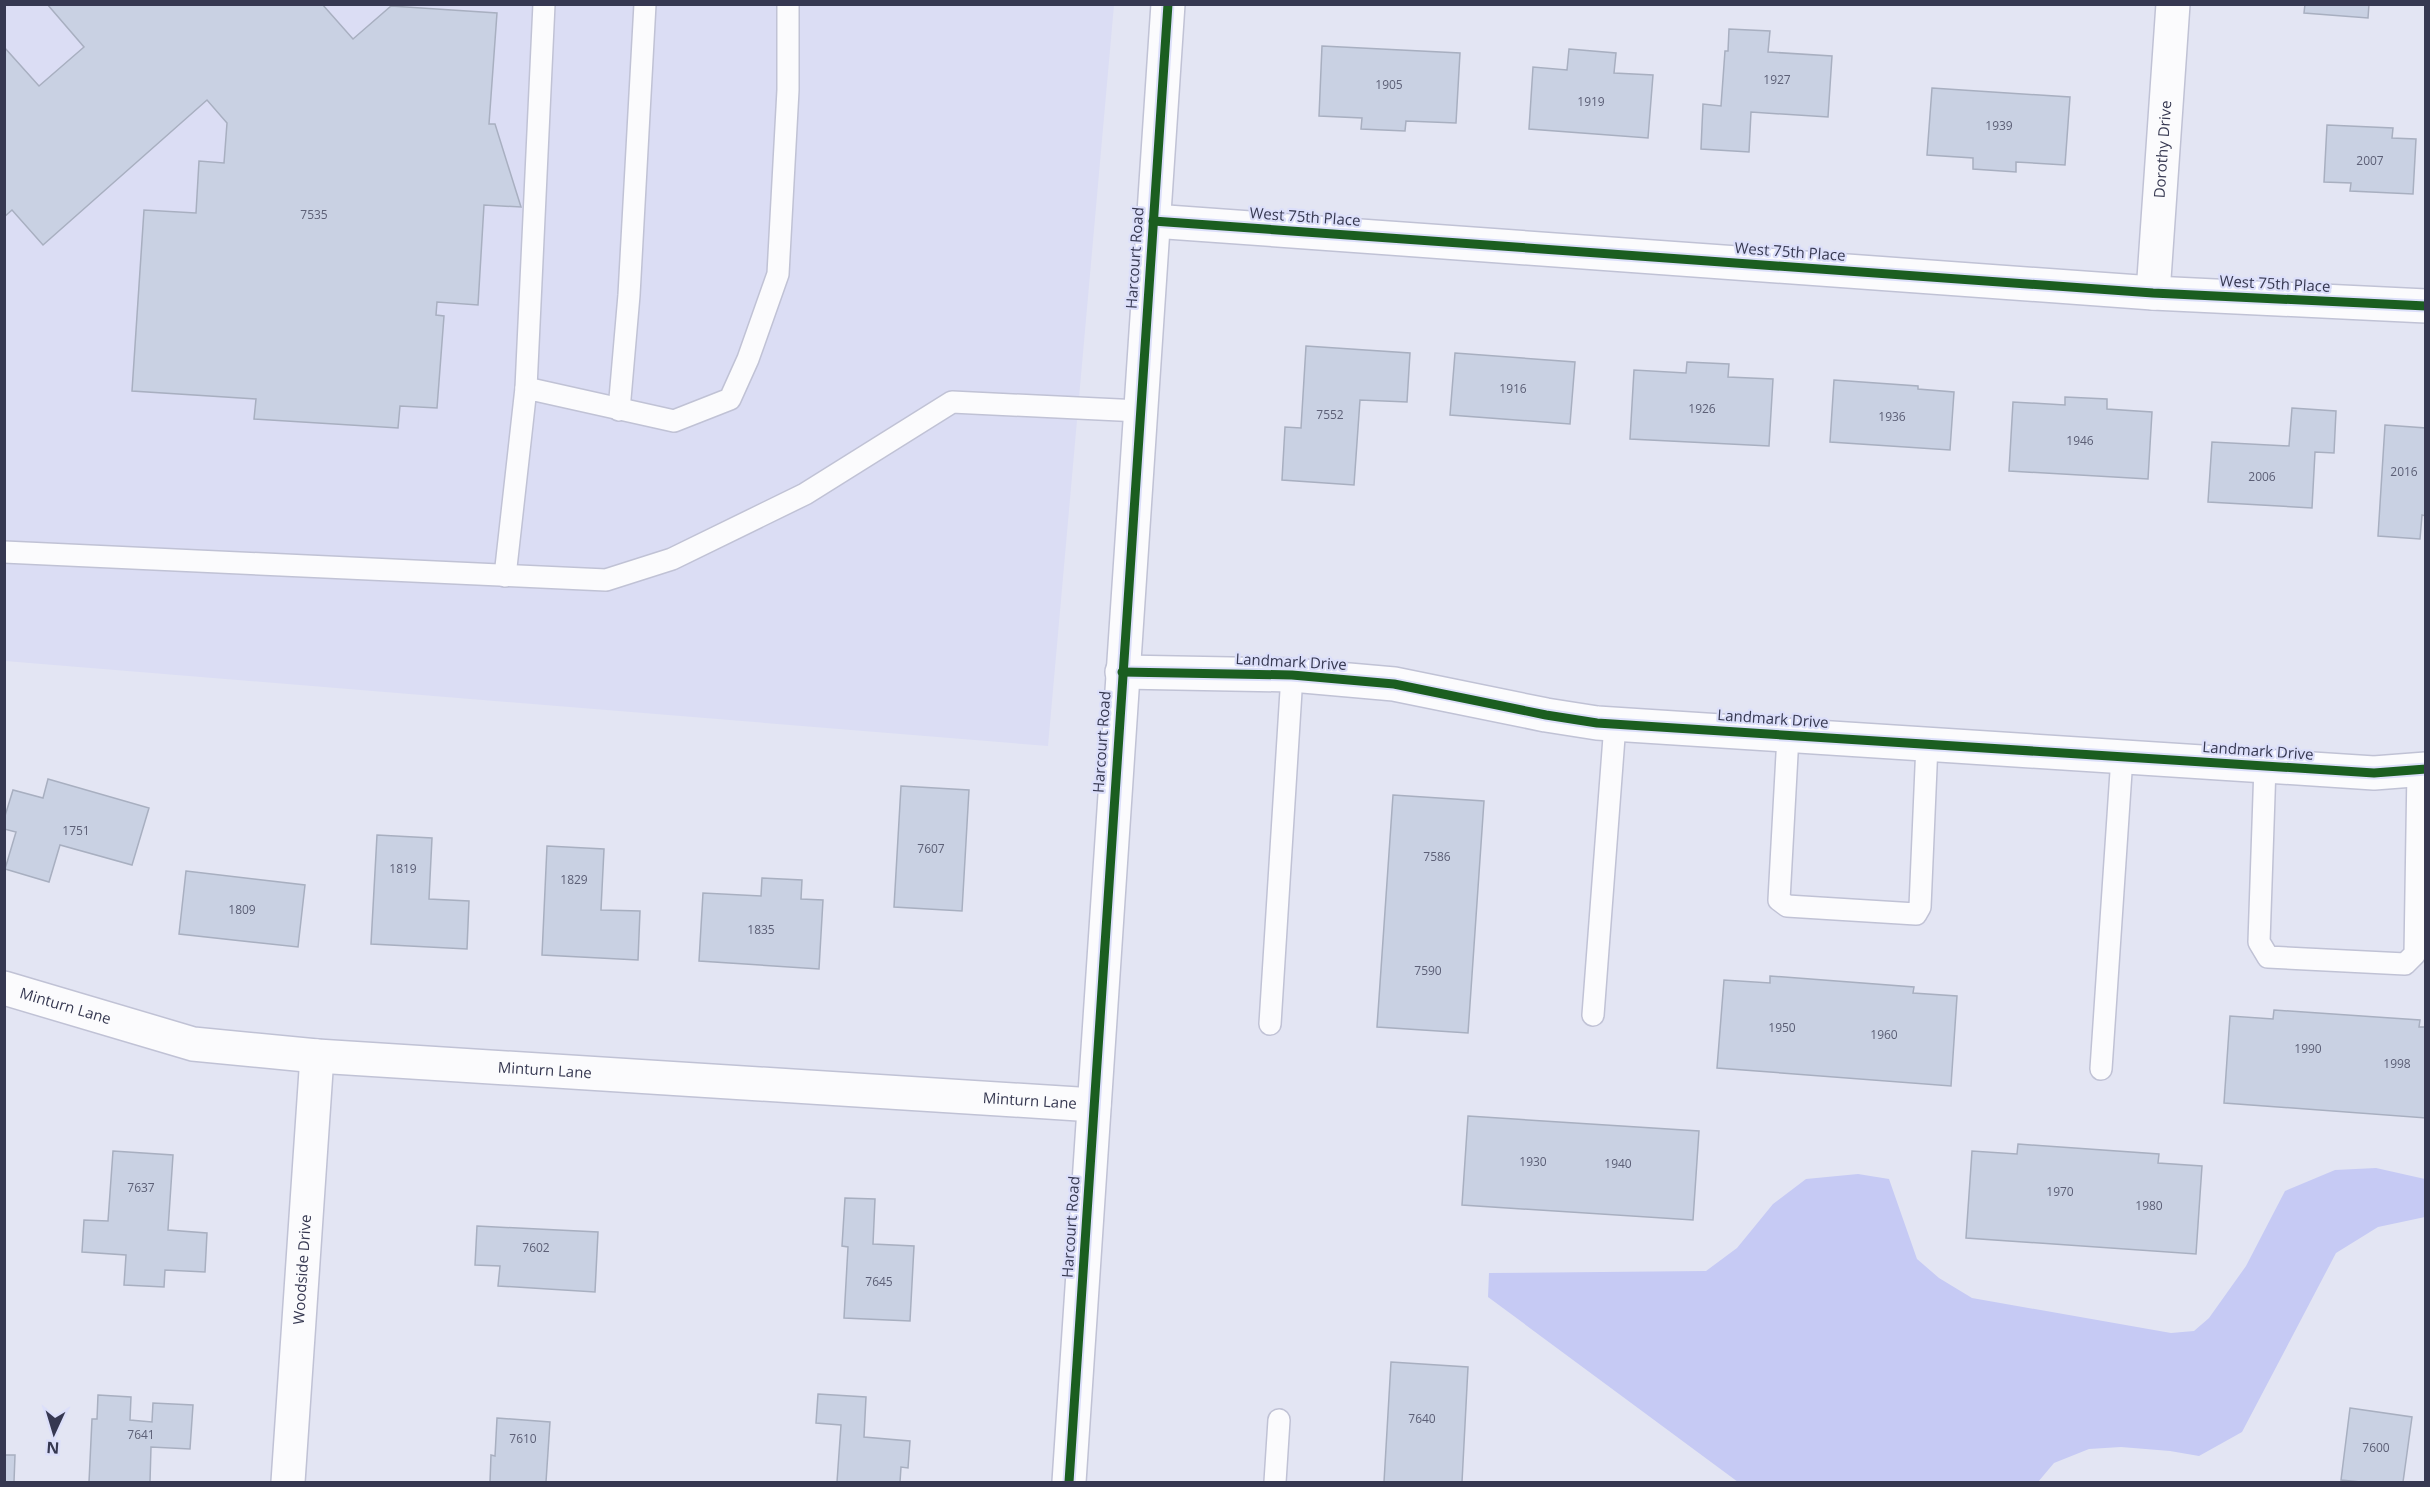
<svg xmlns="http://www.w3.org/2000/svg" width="2430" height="1487" font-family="'Open Sans',sans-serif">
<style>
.built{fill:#dbddf4}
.water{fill:#c6caf4}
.building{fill:#c9d1e3;stroke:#a8afc0;stroke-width:1.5}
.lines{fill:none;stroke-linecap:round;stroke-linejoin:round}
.lane-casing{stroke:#c0c2d5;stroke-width:24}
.street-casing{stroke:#c0c2d5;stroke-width:36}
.secondary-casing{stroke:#c0c2d5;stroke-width:36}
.lane{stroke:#fbfbfd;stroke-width:21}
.street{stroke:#fbfbfd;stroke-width:33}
.secondary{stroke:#fbfbfd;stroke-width:33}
.cycleway-casing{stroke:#dcdffa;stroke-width:13}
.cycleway{stroke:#1b5e20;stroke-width:9}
.labels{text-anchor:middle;stroke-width:4.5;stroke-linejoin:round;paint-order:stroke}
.number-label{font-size:12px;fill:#5c5f76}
.street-label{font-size:15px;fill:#363851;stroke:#dcdffa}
</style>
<rect width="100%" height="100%" fill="#e3e5f3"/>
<polygon class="built" points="4,5 1114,5 1048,746 5,661"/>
<polygon class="water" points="2376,1168 2425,1179 2425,1217 2378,1227 2336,1253 2242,1432 2199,1456 2170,1451 2121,1447 2089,1449 2054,1463 2038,1482 1738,1482 1488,1297 1489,1273 1706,1271 1737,1248 1773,1204 1806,1179 1858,1174 1889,1179 1917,1259 1939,1278 1972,1298 2171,1333 2194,1331 2209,1318 2246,1266 2285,1191 2335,1170"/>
<g class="building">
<polygon points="47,4 322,4 353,39 391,6 497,13 489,124 495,124 521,207 484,205 478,305 437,302 436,315 444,316 437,408 400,406 398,428 254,419 256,399 132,391 144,210 196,213 199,161 224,163 227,123 207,100 43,245 12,210 4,217 4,47 39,86 84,47"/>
<polygon points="2305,4 2369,4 2368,18 2304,13"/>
<polygon points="1729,29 1770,31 1768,52 1832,56 1828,117 1751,112 1749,152 1701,149 1703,104 1721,106 1725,51 1728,51"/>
<polygon points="1322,46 1460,53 1456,123 1406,121 1405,131 1361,129 1362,118 1319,116"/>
<polygon points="1569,49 1616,53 1614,73 1653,75 1648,138 1529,129 1533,67 1567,70"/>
<polygon points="1932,88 2070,97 2065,165 2016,162 2016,172 1973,169 1973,158 1927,155"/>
<polygon points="2327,125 2393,128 2392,138 2416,139 2413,194 2350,191 2351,183 2324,182"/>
<polygon points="1306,346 1410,353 1407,402 1360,400 1354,485 1282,480 1285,427 1301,428"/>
<polygon points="1455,353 1575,362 1570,424 1450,415"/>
<polygon points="1687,362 1729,364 1728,377 1773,379 1769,446 1630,439 1634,370 1686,373"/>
<polygon points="1834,380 1918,386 1918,389 1954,392 1950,450 1830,442"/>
<polygon points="2065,397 2107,399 2107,409 2152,412 2148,479 2009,471 2013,402 2065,405"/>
<polygon points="2292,408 2336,411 2334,453 2315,452 2312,508 2208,502 2212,442 2289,446"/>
<polygon points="2385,425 2426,428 2426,516 2422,515 2420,539 2378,536"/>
<polygon points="48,779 149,808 132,865 60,845 49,882 5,869 16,832 4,829 4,819 13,790 43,798"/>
<polygon points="901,786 969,790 962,911 894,907"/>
<polygon points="1393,795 1484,801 1468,1033 1377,1027"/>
<polygon points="377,835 432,838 429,899 469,901 467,949 371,944"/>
<polygon points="547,846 604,849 601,910 640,911 638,960 542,955"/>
<polygon points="186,871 305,885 298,947 179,934"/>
<polygon points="762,878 802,880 801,899 823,900 819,969 699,961 703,893 761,896"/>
<polygon points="1770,976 1914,987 1913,993 1957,996 1951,1086 1717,1068 1724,980 1770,983"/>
<polygon points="2274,1010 2420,1020 2419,1027 2426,1027 2426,1118 2224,1103 2230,1016 2273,1019"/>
<polygon points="1468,1116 1699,1131 1693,1220 1462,1205"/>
<polygon points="2018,1144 2159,1154 2158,1163 2202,1166 2196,1254 1966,1238 1972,1151 2017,1154"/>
<polygon points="113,1151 173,1155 168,1230 207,1233 205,1272 165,1270 164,1287 124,1285 126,1255 82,1252 84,1220 108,1221"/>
<polygon points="845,1198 875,1199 873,1244 914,1246 910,1321 844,1318 848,1247 842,1246"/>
<polygon points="477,1226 598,1232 595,1292 498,1286 500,1266 475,1265"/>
<polygon points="1391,1362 1468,1367 1462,1482 1384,1482"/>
<polygon points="818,1394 866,1397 864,1437 910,1441 908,1468 901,1467 900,1482 837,1482 841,1425 816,1423"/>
<polygon points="98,1395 131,1397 130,1420 152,1422 153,1403 193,1405 190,1449 151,1447 150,1482 89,1482 92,1419 97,1419"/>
<polygon points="2350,1408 2412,1417 2403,1482 2361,1482 2341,1480"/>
<polygon points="497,1418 550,1422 546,1482 490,1482 491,1455 495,1456"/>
<polygon points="4,1455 15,1455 14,1482 4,1482"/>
</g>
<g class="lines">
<g class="lane-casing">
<g id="lane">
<polyline points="526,388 544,4"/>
<polyline points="619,410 629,295 645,4"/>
<polyline points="4,552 606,580 672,559 805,494 952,402 1140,411"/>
<polyline points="505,576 526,388 674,421 730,399 748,359 778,274 788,90 788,4"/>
<polyline points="1788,736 1779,900 1787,906 1916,914 1920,907 1927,744"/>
<polyline points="2265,766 2259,942 2268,957 2405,964 2415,954 2418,769"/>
<polyline points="1593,1015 1615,724"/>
<polyline points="1270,1024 1292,675"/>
<polyline points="2101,1069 2122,757"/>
<polyline points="1275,1482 1279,1420"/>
</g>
</g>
<g class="street-casing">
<g id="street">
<polyline points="1153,221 2153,293 2426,306"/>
<path id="s1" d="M2153,293L2173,4"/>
<polyline points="1122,672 1292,675 1394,684 1546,715 1597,723 2374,773 2426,769"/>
<path id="s2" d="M4,988L193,1044L317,1056L1094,1105"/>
<path id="s3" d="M288,1482L317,1056"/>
</g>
</g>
<g class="secondary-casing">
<polyline id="secondary" points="1069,1482 1168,4"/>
</g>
<use href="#lane" class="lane"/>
<use href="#street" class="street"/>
<use href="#secondary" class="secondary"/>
<g class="cycleway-casing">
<g id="cycleway">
<polyline points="1153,221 2153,293 2426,306"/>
<polyline points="1122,672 1292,675 1394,684 1546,715 1597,723 2374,773 2426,769"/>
<polyline points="1069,1482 1168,4"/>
</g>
</g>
<use href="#cycleway" class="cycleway"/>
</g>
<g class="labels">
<g class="number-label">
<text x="1777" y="84">1927</text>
<text x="1389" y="89">1905</text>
<text x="1591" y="106">1919</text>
<text x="1999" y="130">1939</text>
<text x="2370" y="165">2007</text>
<text x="314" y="219">7535</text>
<text x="1513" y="393">1916</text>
<text x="1702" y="413">1926</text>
<text x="1330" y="419">7552</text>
<text x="1892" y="421">1936</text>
<text x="2080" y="445">1946</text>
<text x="2404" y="476">2016</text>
<text x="2262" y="481">2006</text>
<text x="76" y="835">1751</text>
<text x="931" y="853">7607</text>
<text x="1437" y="861">7586</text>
<text x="403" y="873">1819</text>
<text x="574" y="884">1829</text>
<text x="242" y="914">1809</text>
<text x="761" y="934">1835</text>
<text x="1428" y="975">7590</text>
<text x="1782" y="1032">1950</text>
<text x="1884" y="1039">1960</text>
<text x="2308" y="1053">1990</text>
<text x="2397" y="1068">1998</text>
<text x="1533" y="1166">1930</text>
<text x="1618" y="1168">1940</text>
<text x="141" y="1192">7637</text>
<text x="2060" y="1196">1970</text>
<text x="2149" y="1210">1980</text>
<text x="536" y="1252">7602</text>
<text x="879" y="1286">7645</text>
<text x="1422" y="1423">7640</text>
<text x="141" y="1439">7641</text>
<text x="523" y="1443">7610</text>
<text x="2376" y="1452">7600</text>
</g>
<g class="street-label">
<text dy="5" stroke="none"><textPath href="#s1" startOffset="144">Dorothy Drive</textPath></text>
<text transform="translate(1305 217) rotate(4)" y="5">West 75th Place</text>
<text transform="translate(1790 252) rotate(4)" y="5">West 75th Place</text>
<text transform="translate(1135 258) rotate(-86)" y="5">Harcourt Road</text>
<text transform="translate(2275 284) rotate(3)" y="5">West 75th Place</text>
<text transform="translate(1291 662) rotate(3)" y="5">Landmark Drive</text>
<text transform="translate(1773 719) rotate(4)" y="5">Landmark Drive</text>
<text transform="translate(1102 742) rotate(-86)" y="5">Harcourt Road</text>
<text transform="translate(2258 751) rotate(4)" y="5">Landmark Drive</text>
<text dy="5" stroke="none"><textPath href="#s2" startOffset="64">Minturn Lane</textPath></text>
<text dy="5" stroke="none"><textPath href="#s2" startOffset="550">Minturn Lane</textPath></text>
<text dy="5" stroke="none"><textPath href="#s2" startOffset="1036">Minturn Lane</textPath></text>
<text transform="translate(1071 1227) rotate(-86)" y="5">Harcourt Road</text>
<text dy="5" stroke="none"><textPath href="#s3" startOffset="213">Woodside Drive</textPath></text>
</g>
</g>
<rect width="2430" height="1487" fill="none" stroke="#363851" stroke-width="12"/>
<g transform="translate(54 1433) rotate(184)" stroke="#dcdffa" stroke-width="4.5" paint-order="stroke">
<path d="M0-4.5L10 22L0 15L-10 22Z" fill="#363851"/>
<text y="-9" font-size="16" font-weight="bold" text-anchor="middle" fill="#363851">N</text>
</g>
</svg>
